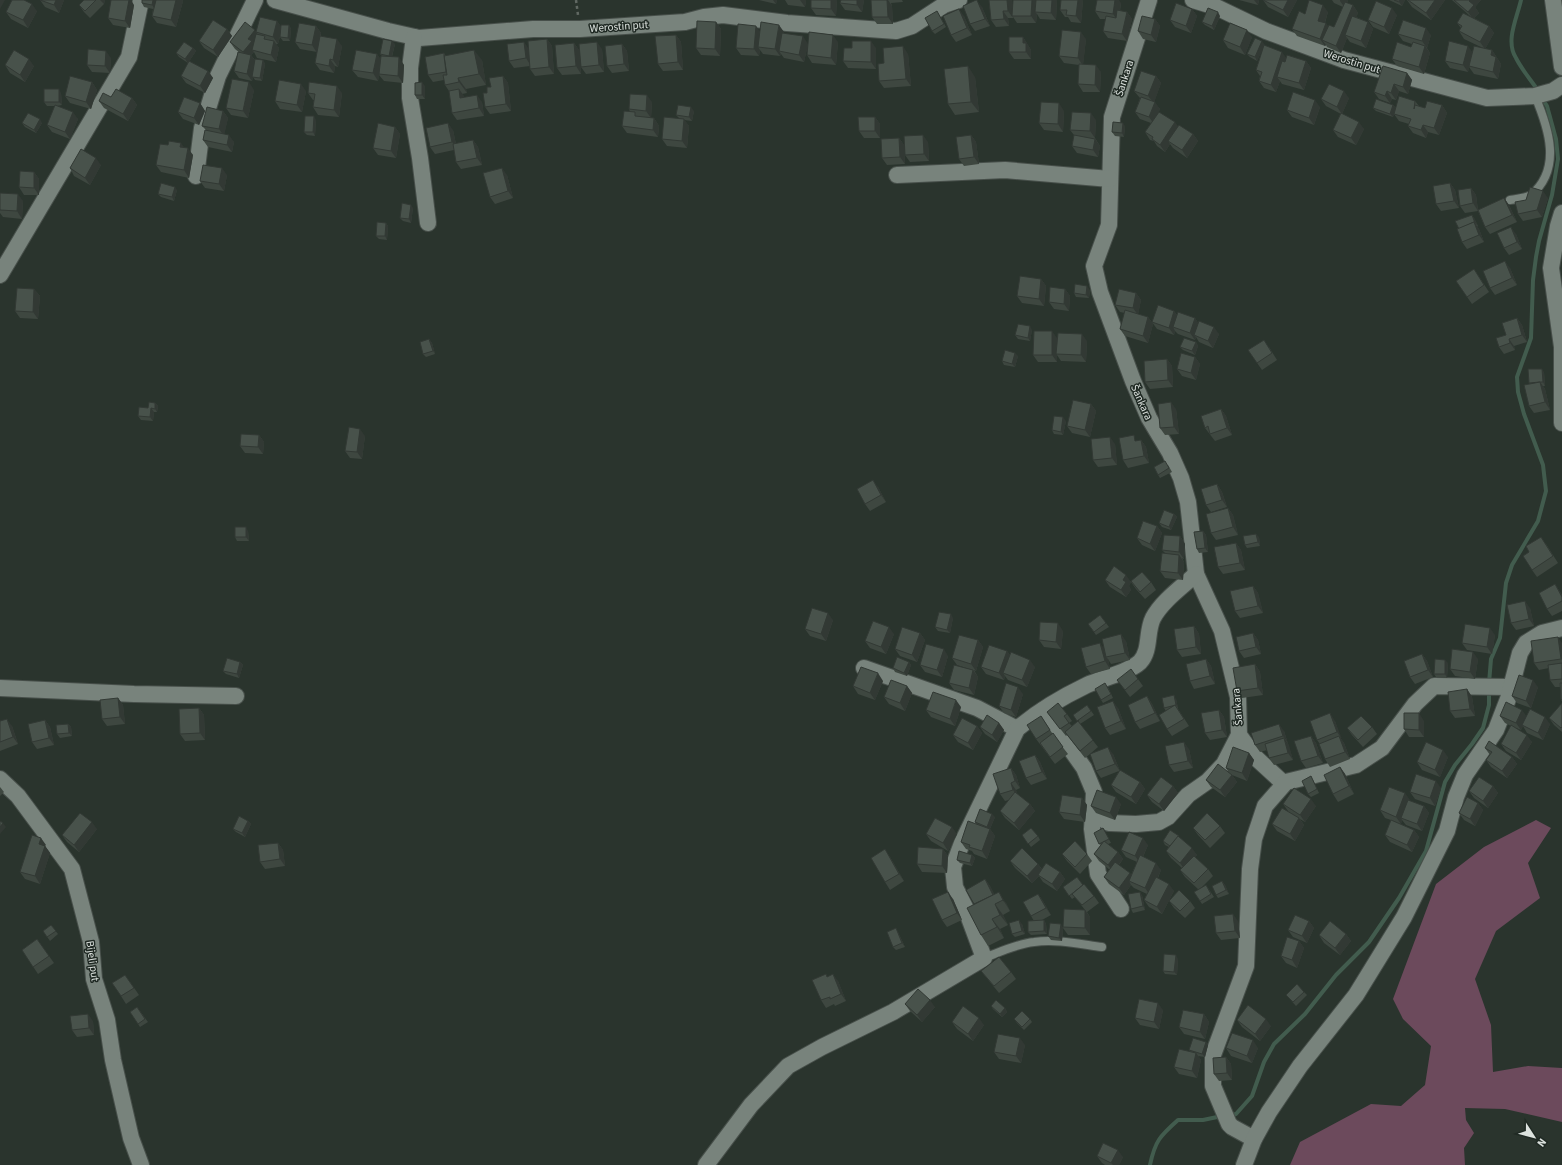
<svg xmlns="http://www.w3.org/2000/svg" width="1562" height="1165" font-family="'Source Sans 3',sans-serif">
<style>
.green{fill:#6c4a5c}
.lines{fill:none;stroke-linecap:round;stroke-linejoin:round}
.stream{stroke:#425c4e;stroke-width:4}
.lane-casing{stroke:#474f4a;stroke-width:10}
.street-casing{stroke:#474f4a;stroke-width:18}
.path{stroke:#616963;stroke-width:2.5;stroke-dasharray:3 3;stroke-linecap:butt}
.lane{stroke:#78837c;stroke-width:8}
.street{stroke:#78837c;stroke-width:16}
.wall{fill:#3e4740}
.shaded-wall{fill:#323934}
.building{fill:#48524b;stroke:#323934}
.labels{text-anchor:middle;stroke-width:3;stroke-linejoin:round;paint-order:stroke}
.street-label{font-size:11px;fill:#dce2de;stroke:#202a24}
</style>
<rect width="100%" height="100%" fill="#2a342d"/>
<polygon class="green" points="1536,820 1551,828 1528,863 1540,898 1496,931 1475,979 1491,1025 1493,1072 1528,1066 1562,1068 1562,1122 1505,1109 1465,1108 1466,1120 1474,1133 1464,1148 1465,1165 1290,1165 1300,1142 1371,1104 1401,1106 1425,1085 1431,1046 1403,1019 1393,999 1436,884 1484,847"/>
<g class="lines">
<g class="stream">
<path d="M1521,0C1517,18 1505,41 1516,58C1522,70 1531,80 1539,92"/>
<polyline points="1489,683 1491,659 1500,638 1506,583 1512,565 1538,521 1546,491 1543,465 1524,414 1518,392 1517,377 1531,338 1533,280 1536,257 1539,241 1552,195 1558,159 1556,139 1547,106 1542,98"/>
<polyline points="1229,1115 1236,1114 1252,1096 1264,1062 1274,1044 1305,1014 1336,975 1369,942 1399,898 1426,851 1445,782 1455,765 1472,744 1483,728 1489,705 1489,690"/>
<path d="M1150,1165C1155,1141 1160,1136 1178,1120H1203L1222,1116"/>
</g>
<g class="lane-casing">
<g id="lane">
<path d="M1510,200C1516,199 1526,198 1531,195C1562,169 1549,129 1535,96"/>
<path d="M984,958C1000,952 1016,944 1034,942C1056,939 1079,944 1102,947"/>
</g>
</g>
<g class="street-casing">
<g id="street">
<polyline points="275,0 388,31 419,38 533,29 580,29 685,22 704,17 723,15 787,23 896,31 912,26 944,5 959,0"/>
<polyline points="1149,0 1112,117 1109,225 1094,266 1100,292 1133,381 1149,418 1170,453 1181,478 1188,502 1196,574 1222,631 1238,697 1239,735 1255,757 1280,780 1286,782"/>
<polyline points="1193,0 1216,7 1266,31 1344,60 1487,98 1535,96 1553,91 1562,85"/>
<polyline points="1553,0 1562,67"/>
<polyline points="414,37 410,68 410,98 420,158 428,223"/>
<polyline points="897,175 1005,170 1110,179"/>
<polyline points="196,176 202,128 218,76 255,0"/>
<polyline points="1562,213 1558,226 1551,268 1562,347 1562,423"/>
<polyline points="0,275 129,57 141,0"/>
<polyline points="864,668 977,708 1017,729"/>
<polyline points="0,688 134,694 236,696"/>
<polyline points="1043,710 1084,768 1094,792 1093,813 1109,823 1136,824 1159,822 1168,817 1188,795 1208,781 1224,764 1239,735"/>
<polyline points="0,779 18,796 72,869 91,942 94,979 107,1020 113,1060 131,1138 141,1165"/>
<polyline points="1093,813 1092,829 1098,874 1121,909"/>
<polyline points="1254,1139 1232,1127 1229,1124 1213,1086 1213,1055 1246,966 1250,869 1254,839 1265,806 1286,782 1356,765 1382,748 1415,704 1434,686 1511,687"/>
<path d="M706,1165L751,1105L788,1066L822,1047L893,1012L984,958L965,907L955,887L953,867L962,843L1017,729C1037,712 1062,697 1087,685C1102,678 1128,673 1140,662C1151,650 1146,632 1153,618C1162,601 1182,587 1196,574"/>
<polyline points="1244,1165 1254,1139 1269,1112 1300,1066 1356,995 1404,917 1447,831 1456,797 1465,775 1496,730 1508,699 1520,653 1526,643 1542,633 1562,628"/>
</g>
</g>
<polyline class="path" points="576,0 578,15"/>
<use href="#lane" class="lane"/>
<use href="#street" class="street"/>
</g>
<g class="wall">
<polygon points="40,0 64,0 59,13 45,7"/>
<polygon points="84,0 105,0 104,4 90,18 84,12 79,5"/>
<polygon points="142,0 182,0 183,1 176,27 157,23 152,16 153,9 144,7 142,3"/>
<polygon points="759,0 777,0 776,4"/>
<polygon points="785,0 806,0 805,7 788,5"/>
<polygon points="837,0 836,16 816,15 811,8"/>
<polygon points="864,0 862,12 845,10 840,3"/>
<polygon points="871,0 902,0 903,2 891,3 892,6 893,24 877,24 872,17"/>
<polygon points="989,0 1012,0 1012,9 1057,0 1056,20 1040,19 1037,14 1036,23 1017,23 1013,17 1013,18 1008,18 1009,26 996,27 991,20"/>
<polygon points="1061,0 1083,0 1081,23 1071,22 1068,17 1065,17 1060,10"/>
<polygon points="1239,0 1259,0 1258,5"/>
<polygon points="1263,0 1297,0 1288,17 1268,7"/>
<polygon points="1332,0 1348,0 1347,3 1353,5 1358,13 1356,17 1368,22 1373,29 1366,48 1350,42 1347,38 1341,53 1327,47 1326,45 1325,46 1297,36 1292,29 1305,14 1328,12 1325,23 1328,27 1334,27 1343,7 1334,3"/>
<polygon points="1389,0 1405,0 1402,6"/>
<polygon points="1407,0 1445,0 1431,20 1412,7"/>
<polygon points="1452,0 1481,0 1475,7 1479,13 1474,18 1489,26 1494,33 1485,49 1492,50 1501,64 1498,79 1474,74 1469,67 1468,72 1450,68 1445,61 1483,48 1464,39 1459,31 1461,28 1457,23 1470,16"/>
<polygon points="1121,3 1120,11 1127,12 1132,19 1127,41 1108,38 1103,31 1106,19 1100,19 1095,11"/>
<polygon points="134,5 130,28 113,25 108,18"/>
<polygon points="982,7 990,26 975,31 970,24"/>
<polygon points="1192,9 1197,16 1191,33 1175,27 1170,20"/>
<polygon points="37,11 28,28 11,19 6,12"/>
<polygon points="937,11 946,27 935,34 932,31"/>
<polygon points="1397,15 1389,34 1373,27 1368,20"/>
<polygon points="964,16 972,35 956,42 951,35"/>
<polygon points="1220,16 1214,30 1205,25 1202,22"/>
<polygon points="1155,19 1160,26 1156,42 1143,39 1138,31"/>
<polygon points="277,21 281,27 289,25 291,29 290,41 283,41 280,37 281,33 278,44 276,44 279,48 276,62 257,58 254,52 251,55 255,60 263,60 265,64 262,81 255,80 253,77 252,81 239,78 234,71 240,53 235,49 230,42 256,31"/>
<polygon points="716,22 721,29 720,56 701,55 696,48"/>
<polygon points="316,26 321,33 321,36 342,46 338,67 335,66 334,73 320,70 315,63 317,52 300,49 295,42"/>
<polygon points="227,29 232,36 218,57 204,48 199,41"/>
<polygon points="760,31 784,32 784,33 808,44 804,62 784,58 781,54 780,56 763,54 760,50 759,56 741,55 736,48"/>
<polygon points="1398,34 1431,35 1427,48 1430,53 1424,74 1397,66 1392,59 1411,47 1412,44 1403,41"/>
<polygon points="676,35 681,42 683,70 663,71 658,64"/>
<polygon points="1023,37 1031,50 1031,59 1014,59 1009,52"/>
<polygon points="1252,37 1245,55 1228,48 1223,40"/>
<polygon points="547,39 552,46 554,74 535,76 530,69 530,66 514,68 509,61"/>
<polygon points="1086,39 1083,64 1101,72 1100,92 1083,92 1078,84 1079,65 1064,63 1059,56"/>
<polygon points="838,42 836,65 812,63 807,55"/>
<polygon points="574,43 579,50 581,74 562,75 557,68"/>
<polygon points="395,44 392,57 404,65 403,83 384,81 379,75 378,81 358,77 352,70 377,54 380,59 382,56 380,54"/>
<polygon points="622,44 627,51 629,71 612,73 607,66"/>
<polygon points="1265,45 1264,46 1286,58 1306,61 1311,68 1304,90 1282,84 1280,81 1276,92 1264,88 1259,81 1260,76 1256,70 1263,48 1257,61 1250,57 1247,54"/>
<polygon points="193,48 196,51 188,63 179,57 176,53"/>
<polygon points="852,48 876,48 876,69 848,68 843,61"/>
<polygon points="602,49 604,72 586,74 581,67"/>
<polygon points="444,53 445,55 482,60 486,85 466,89 467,93 462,94 464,97 482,102 484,116 457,120 452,113 449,91 445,85 444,80 433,82 428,75"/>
<polygon points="908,54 911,86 884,88 879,81 884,63"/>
<polygon points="111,58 110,73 92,72 87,65"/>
<polygon points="5,65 34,66 25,82 10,73"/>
<polygon points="208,71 213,78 205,93 186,83 181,76"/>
<polygon points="1407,73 1412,80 1408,94 1399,91 1396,100 1392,99 1390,103 1379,99 1374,92"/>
<polygon points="503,76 508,83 511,111 490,114 485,107 491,87"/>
<polygon points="1156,76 1161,83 1154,102 1160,109 1158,113 1178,127 1193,134 1198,141 1187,158 1173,148 1170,144 1165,152 1157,146 1154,141 1150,140 1145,132 1151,123 1140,119 1135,112 1140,98 1134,91"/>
<polygon points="975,77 979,112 955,115 948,104"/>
<polygon points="92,82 97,90 91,109 70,103 65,96"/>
<polygon points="425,86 425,99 417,99 415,95"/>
<polygon points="254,90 248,118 231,115 226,108"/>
<polygon points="306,91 302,112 280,109 275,101"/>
<polygon points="61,93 62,105 57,106 78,119 70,139 52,132 47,125 55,106 47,106 44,102"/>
<polygon points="308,93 342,93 339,117 318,115 313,107 314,100 313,100"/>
<polygon points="111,97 132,98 137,105 128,121 104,108 99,101"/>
<polygon points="1349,98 1342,114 1364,129 1356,145 1338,137 1333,130 1341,114 1326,106 1321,99"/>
<polygon points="1415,101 1419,106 1425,108 1442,105 1447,113 1439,135 1428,132 1426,138 1413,133 1408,126 1409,124 1399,121 1394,114 1394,113 1393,117 1376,111 1373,108 1393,105 1396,108"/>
<polygon points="652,102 651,118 654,118 659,126 658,137 627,133 622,126 630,112 629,109"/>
<polygon points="200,103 205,111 199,125 183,119 178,112"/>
<polygon points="1320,107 1314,125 1292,117 1287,110"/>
<polygon points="223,111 228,118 224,134 234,142 232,152 208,147 203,140 206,130 202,126"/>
<polygon points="694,111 692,121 684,120 689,126 687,148 667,146 662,139 679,118 676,115"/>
<polygon points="1064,111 1063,132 1044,130 1039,123"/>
<polygon points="875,117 880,124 880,138 864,138 859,131"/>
<polygon points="316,120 315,136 307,135 304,132"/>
<polygon points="1096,120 1095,138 1100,146 1098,157 1077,153 1072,146 1074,135 1070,130"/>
<polygon points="22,123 42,123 36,133 25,127"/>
<polygon points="1125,126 1124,137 1115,136 1112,132"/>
<polygon points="395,127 400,134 396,158 378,155 373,148"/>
<polygon points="453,130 456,144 473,140 478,147 482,165 461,169 456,162 454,150 435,154 430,147"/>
<polygon points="971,135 976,142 979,164 964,166 959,159"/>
<polygon points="899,138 904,145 905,164 887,165 882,158"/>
<polygon points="928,142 929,161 910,162 905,155"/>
<polygon points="168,145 184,148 193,155 189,178 161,172 156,165"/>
<polygon points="101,165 90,185 74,176 70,168"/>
<polygon points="34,172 39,179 39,195 24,195 19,187"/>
<polygon points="227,175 224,191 205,188 200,181"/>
<polygon points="507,175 513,198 495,204 490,197"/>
<polygon points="1450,183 1455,190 1459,208 1441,211 1436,204"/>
<polygon points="1471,188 1476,195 1478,210 1504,198 1509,205 1517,222 1490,234 1485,227 1478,211 1465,213 1460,206"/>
<polygon points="177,190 174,201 161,197 158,194"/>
<polygon points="0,193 23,201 22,219 3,217 0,213"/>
<polygon points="1548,198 1542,217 1523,221 1518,214"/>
<polygon points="413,208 411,223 403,221 400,218"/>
<polygon points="1472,215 1474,218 1478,226 1477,227 1479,229 1484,242 1467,249 1462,242 1459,229"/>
<polygon points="386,223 388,226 387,240 379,239 376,236"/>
<polygon points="1516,234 1522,249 1509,255 1504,248"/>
<polygon points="1510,268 1517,285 1495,295 1490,288"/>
<polygon points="1474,269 1489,292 1472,304 1456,281"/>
<polygon points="1041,279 1046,286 1044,306 1022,303 1017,296"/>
<polygon points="34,289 40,296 38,319 20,318 15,311"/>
<polygon points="1065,289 1070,296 1069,311 1054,309 1049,302"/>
<polygon points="1090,290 1089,298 1076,297 1074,293"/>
<polygon points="1136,293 1141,300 1138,314 1148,317 1153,324 1148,343 1125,336 1120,329 1125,313 1120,312 1115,305"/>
<polygon points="1174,311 1177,315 1195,318 1198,323 1219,334 1213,348 1199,342 1196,337 1195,340 1178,334 1175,331 1174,335 1157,329 1152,322"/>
<polygon points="1517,318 1522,325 1527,342 1514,346 1515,350 1504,354 1499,347 1506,335"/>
<polygon points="1032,330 1030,341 1018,339 1015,335"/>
<polygon points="1057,338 1087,341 1086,362 1061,361 1057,355 1057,362 1038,362 1033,355"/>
<polygon points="429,339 432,343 435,354 426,357 423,354"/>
<polygon points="1196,342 1198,346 1195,355 1183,350 1180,347"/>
<polygon points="1269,347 1277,360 1262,370 1248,350"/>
<polygon points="1018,356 1015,367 1004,365 1002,361"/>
<polygon points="1195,357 1200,364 1196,380 1182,376 1177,369"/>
<polygon points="1167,359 1172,366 1173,387 1150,389 1145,382"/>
<polygon points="1544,372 1545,386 1543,386 1545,389 1550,410 1534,413 1529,406 1530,384 1529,383"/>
<polygon points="155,403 158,406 157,412 154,412 153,421 141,420 138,416"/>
<polygon points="1091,404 1096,411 1090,437 1072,433 1067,426"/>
<polygon points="1176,409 1179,434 1165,435 1160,428"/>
<polygon points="1221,409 1226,416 1232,435 1215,441 1205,428"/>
<polygon points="1066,421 1063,435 1054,434 1052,430"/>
<polygon points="259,435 264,442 263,454 245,453 240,446"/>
<polygon points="365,436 362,459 350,458 345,451"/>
<polygon points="1138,440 1141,440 1146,447 1149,463 1128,468 1123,460"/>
<polygon points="1115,444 1117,465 1098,467 1093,460"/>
<polygon points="1168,465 1172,472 1160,478 1158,475"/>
<polygon points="1217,484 1222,492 1227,507 1211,512 1206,505"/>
<polygon points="878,487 886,502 870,511 865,504"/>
<polygon points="1228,508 1233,515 1238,535 1216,540 1211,533"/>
<polygon points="1174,514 1177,517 1171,530 1162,527 1159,523"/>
<polygon points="1157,526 1162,533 1155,551 1142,545 1137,538"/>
<polygon points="248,531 249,541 237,541 235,537"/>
<polygon points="1203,531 1206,535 1208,552 1199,553 1197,549"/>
<polygon points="1180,536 1185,544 1184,559 1182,558 1184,562 1183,580 1165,578 1160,571 1165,553 1162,550"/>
<polygon points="1259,537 1260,546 1247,548 1245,545"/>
<polygon points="1236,543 1241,550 1245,570 1223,574 1218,567"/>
<polygon points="1546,544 1558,563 1537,577 1532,570 1529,552"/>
<polygon points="1105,580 1151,582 1156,590 1145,599 1136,589 1131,582 1129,586 1131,590 1126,597 1110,587"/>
<polygon points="1555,584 1562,595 1562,611 1552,616 1547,609"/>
<polygon points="1253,586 1258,593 1263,613 1240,618 1235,611"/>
<polygon points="1530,608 1534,626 1516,630 1511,623"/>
<polygon points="1100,615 1109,627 1096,635 1088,624"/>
<polygon points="953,618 950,633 938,631 935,627"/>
<polygon points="833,620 826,641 810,636 805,629"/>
<polygon points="1194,626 1199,634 1201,654 1182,657 1177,650"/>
<polygon points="1063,631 1061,649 1044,647 1039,640"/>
<polygon points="920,633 925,640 917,662 900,656 895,649"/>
<polygon points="1253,633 1258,640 1261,654 1244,658 1239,651"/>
<polygon points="894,634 886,654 870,648 865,641"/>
<polygon points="1495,635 1492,654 1467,650 1462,643"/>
<polygon points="978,640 983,647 976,671 974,670 978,677 974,695 954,690 949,683 972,670 957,665 952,658"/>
<polygon points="1126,641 1130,660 1111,664 1108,659 1110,669 1091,674 1086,667 1104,648"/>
<polygon points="1562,643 1562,701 1561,700 1560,687 1555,687 1550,680 1549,668 1539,670 1534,663"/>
<polygon points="1007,651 1010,655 1035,667 1027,687 1008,680 1005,676 1004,680 986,674 981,667"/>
<polygon points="1422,654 1427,661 1433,677 1415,684 1410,677"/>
<polygon points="948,656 942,677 925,672 920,665"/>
<polygon points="1206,659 1211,666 1215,684 1194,689 1190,681"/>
<polygon points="1478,659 1475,679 1455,676 1450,669"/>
<polygon points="240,662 243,665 239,678 226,674 223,671"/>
<polygon points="909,662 911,665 907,676 895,672 893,668"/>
<polygon points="1448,663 1447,678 1436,677 1434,674"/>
<polygon points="1255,664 1260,672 1263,695 1242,698 1237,691"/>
<polygon points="1138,679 1143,686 1130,697 1117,680"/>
<polygon points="883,681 875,700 858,694 853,686"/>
<polygon points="907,686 912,693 905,711 889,704 884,697"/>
<polygon points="1108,687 1113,698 1103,703 1101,700"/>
<polygon points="1538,687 1531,708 1517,703 1512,696"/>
<polygon points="1467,689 1472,697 1475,716 1455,718 1450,711"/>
<polygon points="1023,694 1016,717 1004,713 999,706"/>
<polygon points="1147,696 1152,704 1160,721 1140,729 1135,722"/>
<polygon points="118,698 123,705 125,724 107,726 102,719"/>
<polygon points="1176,699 1178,708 1178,709 1189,726 1172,736 1167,729 1166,711 1164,708"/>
<polygon points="1562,703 1562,732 1554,725 1549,718"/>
<polygon points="1087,705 1094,715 1080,724 1098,747 1090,754 1113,754 1120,771 1140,782 1145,789 1136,804 1116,792 1111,785 1119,771 1101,778 1096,771 1090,754 1085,758 1067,735 1066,736 1047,712 1067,714 1072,721 1069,723 1072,726 1078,722"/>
<polygon points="961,707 955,726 931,717 926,710"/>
<polygon points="199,708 204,715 205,740 185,741 180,734"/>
<polygon points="1118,708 1126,729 1110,735 1105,728"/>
<polygon points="1219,710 1224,717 1227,737 1210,740 1205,733"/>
<polygon points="1041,716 1054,736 1068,754 1055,764 1036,739"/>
<polygon points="1500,716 1527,716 1550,724 1543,740 1527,733 1523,726 1521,730 1516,728 1532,742 1521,760 1506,751 1501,744 1511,726 1505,723"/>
<polygon points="45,720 50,727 54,745 37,749 32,742"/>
<polygon points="0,721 12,726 18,744 0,751"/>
<polygon points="1335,721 1341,739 1344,743 1350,759 1330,767 1325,759 1320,744 1317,740"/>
<polygon points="1424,721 1424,737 1409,737 1404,729"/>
<polygon points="999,723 1004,730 997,742 985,734 980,727"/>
<polygon points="68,724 71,727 72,736 60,738 57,734"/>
<polygon points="977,726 982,733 973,750 958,742 953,735"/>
<polygon points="1372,727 1377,734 1363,747 1352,735 1347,728"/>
<polygon points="1284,731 1293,760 1274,765 1269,758 1267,750 1260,752 1255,745"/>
<polygon points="1311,736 1316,743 1323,763 1306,768 1301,761"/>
<polygon points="1485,748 1512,757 1517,764 1507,778 1491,767 1486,760 1490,755"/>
<polygon points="1189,749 1193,768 1174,772 1169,765"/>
<polygon points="1249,753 1254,760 1247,781 1232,775 1237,782 1225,797 1211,787 1206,780 1229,773 1226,768"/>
<polygon points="1035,755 1040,762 1047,779 1031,785 1026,778"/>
<polygon points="1448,757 1440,777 1422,770 1417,762"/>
<polygon points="1340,767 1345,774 1354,794 1338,802 1333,794"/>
<polygon points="1011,768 1016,775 1020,788 1016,790 1017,794 1030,804 1035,811 1019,830 1005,818 1000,811 1009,800 1005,801 1000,794"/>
<polygon points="1313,780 1319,793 1311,797 1308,794"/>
<polygon points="1173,786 1178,793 1164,811 1152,802 1147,795"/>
<polygon points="1493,786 1498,793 1488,808 1474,798 1469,791"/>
<polygon points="0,787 4,792 0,796"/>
<polygon points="1441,788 1435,806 1415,799 1410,792"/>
<polygon points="1082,798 1087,805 1085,822 1064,819 1059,812"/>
<polygon points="1410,800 1410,801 1424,806 1429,813 1422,831 1406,825 1402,820 1401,824 1392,820 1414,830 1419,837 1412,852 1390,842 1385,835 1391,820 1385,818 1380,810"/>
<polygon points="1478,803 1483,810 1475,826 1464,820 1459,813"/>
<polygon points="1121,804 1115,820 1096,813 1091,806"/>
<polygon points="1283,804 1316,806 1305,822 1300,819 1304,825 1295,841 1277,831 1272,824 1288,811"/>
<polygon points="995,817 990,829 995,836 987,859 974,854 972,851 966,849 961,842 976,824 975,822"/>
<polygon points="248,821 251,824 245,837 236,832 233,829"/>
<polygon points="1220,826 1225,833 1210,848 1198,835 1193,828"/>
<polygon points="1103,828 1111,843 1108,844 1118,852 1123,859 1119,865 1130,873 1131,875 1137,862 1126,857 1121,850 1148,845 1143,857 1161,870 1158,878 1174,891 1162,914 1149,907 1144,900 1147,894 1134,888 1131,885 1124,895 1109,884 1104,877 1110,870 1099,861 1094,854 1101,845 1099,844"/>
<polygon points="97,829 79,852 67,842 62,835"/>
<polygon points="926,834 957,834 948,851 931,841"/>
<polygon points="1022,835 1038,836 1040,840 1031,847"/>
<polygon points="1181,839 1197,855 1195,857 1208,869 1213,876 1201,888 1206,885 1214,897 1202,904 1194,892 1199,890 1185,877 1180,870 1182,868 1171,858 1166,851 1169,847 1165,845 1163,841"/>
<polygon points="278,843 283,850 285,866 265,869 260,862"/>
<polygon points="46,845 45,846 50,853 40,884 25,879 20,872"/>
<polygon points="943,849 948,856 947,873 922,872 917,864"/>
<polygon points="1062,854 1087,854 1092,861 1080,874 1067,861"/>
<polygon points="972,855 975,858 972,866 960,863 957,860"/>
<polygon points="890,857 904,881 890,890 885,882"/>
<polygon points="1010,861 1038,864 1042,869 1060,872 1065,879 1057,891 1043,882 1039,876 1032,883 1015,868"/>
<polygon points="985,879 990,886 994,894 1006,903 1010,911 1003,915 1008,925 1000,929 1004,938 988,946 981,935 974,904"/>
<polygon points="1222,881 1225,885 1229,894 1218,898 1216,895"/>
<polygon points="1083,885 1094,896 1099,903 1087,912 1090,917 1090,935 1068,935 1063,928 1062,941 1051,940 1048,936 1063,927 1085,910 1075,897 1072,899 1063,887"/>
<polygon points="1038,894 1043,901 1051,915 1042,920 1044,920 1046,924 1047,934 1031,935 1028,932 1034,921 1031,916"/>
<polygon points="1142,895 1145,910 1133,913 1131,909"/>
<polygon points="953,899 962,920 947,927 942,920"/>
<polygon points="1169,901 1190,901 1195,908 1185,918 1174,908"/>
<polygon points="1238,921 1240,938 1221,940 1216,933"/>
<polygon points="1309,921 1314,928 1307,943 1293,937 1288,930"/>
<polygon points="1022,924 1025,934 1015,937 1012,934"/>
<polygon points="51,925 58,934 50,941 43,931"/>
<polygon points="898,932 905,947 896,950 893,947"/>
<polygon points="1346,934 1351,941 1340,955 1324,943 1319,935"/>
<polygon points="37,939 54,963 38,974 22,950"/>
<polygon points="1299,941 1304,948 1297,968 1286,963 1281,956"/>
<polygon points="1178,959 1177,975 1165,974 1163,971"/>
<polygon points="981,971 1011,972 1016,979 999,993"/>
<polygon points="828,976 838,981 846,1001 835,1006 834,1004 826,1008 821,1000"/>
<polygon points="130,982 139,995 126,1004 121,996"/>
<polygon points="1304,992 1307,995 1296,1006 1286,995"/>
<polygon points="905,1004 935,1007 922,1022 910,1011"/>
<polygon points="991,1006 1005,1008 1007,1012 1002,1017 993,1009"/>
<polygon points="137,1007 148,1022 140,1027 130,1012"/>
<polygon points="1163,1010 1159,1029 1140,1025 1135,1018"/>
<polygon points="1204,1014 1209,1022 1205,1039 1184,1034 1179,1027"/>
<polygon points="1014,1019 1030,1019 1032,1022 1024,1030 1017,1023"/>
<polygon points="1237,1020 1271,1026 1260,1041 1242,1027"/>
<polygon points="93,1021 94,1035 77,1037 72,1030"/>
<polygon points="952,1022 984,1025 973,1041 957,1029"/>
<polygon points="1206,1042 1208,1045 1205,1057 1198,1056 1201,1060 1197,1078 1179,1074 1174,1067 1190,1051 1189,1050"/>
<polygon points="1025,1045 1021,1063 999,1059 994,1052"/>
<polygon points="1226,1048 1258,1048 1252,1063 1231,1056"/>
<polygon points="1226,1057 1231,1064 1232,1080 1219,1081 1214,1074"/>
<polygon points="1097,1156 1123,1157 1119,1165 1105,1165 1102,1163"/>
</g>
<g class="shaded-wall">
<polygon points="0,0 5,0 0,9"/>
<polygon points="56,0 64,0 59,13 54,5"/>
<polygon points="100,0 105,0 104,4"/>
<polygon points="129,0 131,0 134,5 130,28 125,21"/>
<polygon points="153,0 157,0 155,9 152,5"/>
<polygon points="176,0 182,0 183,1 176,27 171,20"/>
<polygon points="773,0 777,0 776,4"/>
<polygon points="800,0 806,0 805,7"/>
<polygon points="831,0 837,0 836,16 831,9"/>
<polygon points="857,0 864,0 862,12 857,5"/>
<polygon points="887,0 888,0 892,6 893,24 888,17"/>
<polygon points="977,0 982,7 990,26 985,19"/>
<polygon points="1007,0 1012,0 1013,16 1012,16 1013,18 1008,11"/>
<polygon points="1032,0 1037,0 1035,12 1037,14 1036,23 1031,16"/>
<polygon points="1052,0 1057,0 1056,20 1051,13"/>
<polygon points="1078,0 1083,0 1081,23 1076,16"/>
<polygon points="1115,0 1119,0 1121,3 1118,21 1113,14"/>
<polygon points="1254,0 1259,0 1258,5"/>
<polygon points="1288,0 1297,0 1288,17 1283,10"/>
<polygon points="1340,0 1348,0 1345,8 1340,1"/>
<polygon points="1400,0 1405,0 1402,6 1399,2"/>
<polygon points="1435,0 1445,0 1431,20 1426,13"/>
<polygon points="1470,0 1481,0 1475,7 1479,13 1473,19 1468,12 1469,1"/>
<polygon points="32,4 37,11 28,28 23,20"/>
<polygon points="1323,5 1328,12 1323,28 1318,21"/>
<polygon points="1353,5 1358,13 1348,36 1345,35 1347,38 1341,53 1336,46"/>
<polygon points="1392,8 1397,15 1389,34 1384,27"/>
<polygon points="959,9 964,16 972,35 967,28"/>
<polygon points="1192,9 1197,16 1191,33 1186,26"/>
<polygon points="1003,11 1008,18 1009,26 1004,19"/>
<polygon points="1127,12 1132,19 1127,41 1122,34"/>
<polygon points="1218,12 1220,16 1214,30 1212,26"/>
<polygon points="1155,19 1160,26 1156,42 1151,35"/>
<polygon points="277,21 282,28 278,44 273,37"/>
<polygon points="716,22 721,29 720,56 715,49"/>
<polygon points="1368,22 1373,29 1366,48 1361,41"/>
<polygon points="1326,23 1331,30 1322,40 1326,45 1325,46 1320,39"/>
<polygon points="289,25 291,29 290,41 288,38"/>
<polygon points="779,25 784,32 781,51 779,51 781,54 780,56 775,49"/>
<polygon points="316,26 321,33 317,53 312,45"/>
<polygon points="756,26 761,33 758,47 760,50 759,56 754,49"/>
<polygon points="1489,26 1494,33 1485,49 1480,42"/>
<polygon points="1426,28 1431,35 1427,48 1422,41"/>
<polygon points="227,29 232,36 218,57 213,50"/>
<polygon points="255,30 258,33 256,32 260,38 252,50 254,52 251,55 256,62 252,77 253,77 252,81 247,74 248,59 243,52 248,39"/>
<polygon points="1247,30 1252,37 1245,55 1240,47"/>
<polygon points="1081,32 1086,39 1083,66 1078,58"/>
<polygon points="676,35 681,42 683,70 678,62"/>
<polygon points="833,35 838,42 836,65 831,58"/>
<polygon points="803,36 808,44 804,62 799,55"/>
<polygon points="1023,37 1031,50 1031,59 1026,52 1023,43"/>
<polygon points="337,39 342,46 338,67 333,60"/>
<polygon points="547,39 552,46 554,74 549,67"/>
<polygon points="274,41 279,48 276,62 271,55"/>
<polygon points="392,41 395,44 391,59 389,56"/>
<polygon points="871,41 876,48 876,69 871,62"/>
<polygon points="1262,41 1265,45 1257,61 1255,57"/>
<polygon points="524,42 529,49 531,66 526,58"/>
<polygon points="597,42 602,49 604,72 599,65"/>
<polygon points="574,43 579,50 581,74 576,66"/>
<polygon points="622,44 627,51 629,71 624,64"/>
<polygon points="903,46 908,54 911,86 906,79"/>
<polygon points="1425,46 1430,53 1424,74 1419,67"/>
<polygon points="1468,46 1473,53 1468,72 1463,65"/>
<polygon points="193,48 196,51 188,63 185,59"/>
<polygon points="474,50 482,60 486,85 479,74"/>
<polygon points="1492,50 1501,64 1498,79 1493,72 1491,55"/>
<polygon points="106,51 111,58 110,73 105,66"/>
<polygon points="1282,52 1287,59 1277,77 1280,81 1276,92 1271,85"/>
<polygon points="377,54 382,61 378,81 373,73"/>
<polygon points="399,57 404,65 403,83 398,76"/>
<polygon points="29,59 34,66 25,82 20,75"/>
<polygon points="330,59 335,66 334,73 329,66"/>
<polygon points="263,60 265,64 262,81 260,78"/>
<polygon points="1306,61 1311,68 1304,90 1299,83"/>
<polygon points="1096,65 1101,72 1100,92 1095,85"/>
<polygon points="968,66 975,77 979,112 971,102"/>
<polygon points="208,71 213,78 205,93 200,86"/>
<polygon points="1407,73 1412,80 1408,94 1403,87"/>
<polygon points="503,76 508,83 511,111 506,104"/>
<polygon points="1156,76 1161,83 1154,103 1148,96"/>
<polygon points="458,78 466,89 467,93 459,82"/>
<polygon points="92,82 97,90 91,109 86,102"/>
<polygon points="249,82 254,90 248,118 243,111"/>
<polygon points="422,82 425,86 425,99 422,95"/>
<polygon points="301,84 306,91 302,112 297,105"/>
<polygon points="1394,84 1399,91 1396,100 1391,93"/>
<polygon points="337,86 342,93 339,117 334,110"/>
<polygon points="59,89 61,93 62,105 59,102"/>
<polygon points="459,89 464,96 465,105 460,98"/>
<polygon points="1344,91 1349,98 1342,114 1337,107"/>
<polygon points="1387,91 1392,99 1390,103 1385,96"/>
<polygon points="477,95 482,102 484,116 479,108"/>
<polygon points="647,95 652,102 651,118 646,111"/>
<polygon points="132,98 137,105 128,121 123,114"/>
<polygon points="1315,100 1320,107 1314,125 1309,118"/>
<polygon points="1155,102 1160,109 1154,124 1149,117"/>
<polygon points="200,103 205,111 199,125 194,118"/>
<polygon points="1059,103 1064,111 1063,132 1058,124"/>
<polygon points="1393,105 1396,108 1393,117 1390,114"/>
<polygon points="1442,105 1447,113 1439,135 1434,128"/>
<polygon points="691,107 694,111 692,121 689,117"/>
<polygon points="223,111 228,118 224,136 219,129"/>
<polygon points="73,112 78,119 70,139 65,132"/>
<polygon points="1091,113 1096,120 1095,138 1090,131"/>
<polygon points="314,116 316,120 315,136 313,132"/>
<polygon points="875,117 880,124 880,138 875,131"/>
<polygon points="654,118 659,126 658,137 653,130"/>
<polygon points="40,119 42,123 36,133 34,130"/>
<polygon points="684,119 689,126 687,148 682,141"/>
<polygon points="1175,122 1180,129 1168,141 1170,144 1165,152 1160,145"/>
<polygon points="1359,122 1364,129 1356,145 1351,138"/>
<polygon points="448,123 453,130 457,149 452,142"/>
<polygon points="1123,123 1125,126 1124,137 1122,133"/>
<polygon points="1423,125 1428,132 1426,138 1421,130"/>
<polygon points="395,127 400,134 396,158 391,151"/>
<polygon points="1193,134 1198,141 1187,158 1182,150"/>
<polygon points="229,135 234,142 232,152 227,145"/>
<polygon points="923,135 928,142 929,161 924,154"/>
<polygon points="971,135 976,142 979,164 974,157"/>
<polygon points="899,138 904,145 905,164 900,157"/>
<polygon points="1095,139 1100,146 1098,157 1093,150"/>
<polygon points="473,140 478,147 482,165 477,158"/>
<polygon points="181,143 186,150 180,147"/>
<polygon points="188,148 193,155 189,178 184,170"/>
<polygon points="96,158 101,165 90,185 85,178"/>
<polygon points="222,168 227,175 224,191 219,184"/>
<polygon points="502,168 507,175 513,198 508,191"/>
<polygon points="34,172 39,179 39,195 34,188"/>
<polygon points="1450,183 1455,190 1459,208 1454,201"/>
<polygon points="175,187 177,190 174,201 172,197"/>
<polygon points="1471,188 1476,195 1478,211 1473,203"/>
<polygon points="1543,191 1548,198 1542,217 1537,210"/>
<polygon points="18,194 23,201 22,219 17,211"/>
<polygon points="1504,198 1509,205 1517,222 1512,215"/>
<polygon points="411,205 413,208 411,223 409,219"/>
<polygon points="1472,215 1474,218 1478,226 1475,223"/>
<polygon points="1474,222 1479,229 1484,242 1479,235"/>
<polygon points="386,223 388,226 387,240 385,236"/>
<polygon points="1511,227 1516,234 1522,249 1517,242"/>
<polygon points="1505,261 1510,268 1517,285 1512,278"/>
<polygon points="1041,279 1046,286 1044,306 1039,299"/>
<polygon points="1087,286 1090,290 1089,298 1086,295"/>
<polygon points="34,289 40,296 38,319 33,312"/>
<polygon points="1065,289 1070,296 1069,311 1064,304"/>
<polygon points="1136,293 1141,300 1138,315 1133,308"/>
<polygon points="1174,311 1179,318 1173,327 1175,331 1174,335 1169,328"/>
<polygon points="1148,317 1153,324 1148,343 1143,336"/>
<polygon points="1195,318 1200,326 1194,335 1196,337 1195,340 1190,333"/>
<polygon points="1517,318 1522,325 1527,342 1522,335"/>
<polygon points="1030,326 1032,330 1030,341 1028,338"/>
<polygon points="1214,327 1219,334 1213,348 1208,341"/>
<polygon points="1052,331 1057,338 1057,362 1052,355"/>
<polygon points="1082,334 1087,341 1086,362 1081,355"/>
<polygon points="429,339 432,343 435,354 433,351"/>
<polygon points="1509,339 1514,346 1515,350 1510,343"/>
<polygon points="1196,342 1198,346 1195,355 1192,351"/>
<polygon points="1015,353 1018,356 1015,367 1012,364"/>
<polygon points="1195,357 1200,364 1196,380 1191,373"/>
<polygon points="1167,359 1172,366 1173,387 1168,380"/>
<polygon points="1542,369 1544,372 1545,386 1543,382"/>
<polygon points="1540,382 1545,389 1550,410 1545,402"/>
<polygon points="1171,402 1176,409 1179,434 1174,427"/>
<polygon points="155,403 158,406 157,412 155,409"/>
<polygon points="1091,404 1096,411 1090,437 1085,430"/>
<polygon points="151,408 154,412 153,421 150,417"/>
<polygon points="1221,409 1226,416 1232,435 1227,428"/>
<polygon points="1063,417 1066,421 1063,435 1061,432"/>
<polygon points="360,429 365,436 362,459 357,452"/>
<polygon points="259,435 264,442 263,454 258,447"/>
<polygon points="1110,437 1115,444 1117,465 1112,458"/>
<polygon points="1141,440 1146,447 1149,463 1144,456"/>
<polygon points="873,480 878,487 886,502 881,495"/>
<polygon points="1217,484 1222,492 1227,507 1222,500"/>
<polygon points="1228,508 1233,515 1238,535 1233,527"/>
<polygon points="1174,514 1177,517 1171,530 1169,527"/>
<polygon points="1157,526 1162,533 1155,551 1150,544"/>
<polygon points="246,527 248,531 249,541 246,537"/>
<polygon points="1203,531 1206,535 1208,552 1205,548"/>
<polygon points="1256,534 1259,537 1260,546 1258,542"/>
<polygon points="1180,536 1185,544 1184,559 1179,552"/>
<polygon points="1236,543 1241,550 1245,570 1240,563"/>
<polygon points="1179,555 1184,562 1183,580 1178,573"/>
<polygon points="1126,575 1131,582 1129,586 1131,590 1126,597 1121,590 1123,580"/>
<polygon points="1555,584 1562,595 1562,597"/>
<polygon points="1253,586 1258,593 1263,613 1258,606"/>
<polygon points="1525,601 1530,608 1534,626 1529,619"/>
<polygon points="828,613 833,620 826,641 821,634"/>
<polygon points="951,614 953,618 950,633 947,630"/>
<polygon points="1058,623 1063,631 1061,649 1056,642"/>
<polygon points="1194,626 1199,634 1201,654 1196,647"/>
<polygon points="889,627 894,634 886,654 881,647"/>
<polygon points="1490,628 1495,635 1492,654 1487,647"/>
<polygon points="920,633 925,640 917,662 912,655"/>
<polygon points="1253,633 1258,640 1261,654 1256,647"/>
<polygon points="1121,634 1126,641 1130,660 1125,653"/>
<polygon points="1558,637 1562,643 1562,660 1561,659"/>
<polygon points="978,640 983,647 976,671 971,664"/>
<polygon points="1100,643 1105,650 1106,657 1108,659 1110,669 1105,661"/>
<polygon points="944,649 948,656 942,677 937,670"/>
<polygon points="1007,651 1012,658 1003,673 1005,676 1004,680 999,673"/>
<polygon points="1473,652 1478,659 1475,679 1470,672"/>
<polygon points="1422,654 1427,661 1433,677 1428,670"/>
<polygon points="1206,659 1211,666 1215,684 1210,676"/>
<polygon points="1030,660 1035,667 1027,687 1022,680"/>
<polygon points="1445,660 1448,663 1447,678 1445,674"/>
<polygon points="240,662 243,665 239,678 237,674"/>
<polygon points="909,662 911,665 907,676 904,673"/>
<polygon points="1255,664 1260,672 1263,695 1258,688"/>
<polygon points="973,670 978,677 974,695 969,688"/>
<polygon points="878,673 883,681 875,700 870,693"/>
<polygon points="1533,680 1538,687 1531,708 1526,701"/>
<polygon points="907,686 912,693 905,711 900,703"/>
<polygon points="1018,687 1023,694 1016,717 1011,710"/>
<polygon points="1467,689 1472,697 1475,716 1470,709"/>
<polygon points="1174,695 1176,699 1178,708 1176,705"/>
<polygon points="1147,696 1152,704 1160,721 1155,713"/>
<polygon points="118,698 123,705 125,724 120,717"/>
<polygon points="956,700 961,707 955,726 950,719"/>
<polygon points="1113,701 1118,708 1126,729 1121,721"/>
<polygon points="199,708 204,715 205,740 200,733"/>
<polygon points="1219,710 1224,717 1227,737 1222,730"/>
<polygon points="1522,710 1527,717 1522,725 1523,726 1521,730 1516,723"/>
<polygon points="1330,713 1335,721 1342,739 1337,732"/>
<polygon points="1419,713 1424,721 1424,737 1419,730"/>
<polygon points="1545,717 1550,724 1543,740 1538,733"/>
<polygon points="7,719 12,726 18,744 13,737"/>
<polygon points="45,720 50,727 54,745 49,738"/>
<polygon points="999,723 1004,730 997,742 992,735"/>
<polygon points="68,724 71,727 72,736 69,733"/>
<polygon points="1279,724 1284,731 1288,743 1283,736"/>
<polygon points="977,726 982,733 973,750 968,743"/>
<polygon points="1527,735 1532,742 1521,760 1516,753"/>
<polygon points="1311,736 1316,743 1323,763 1318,756"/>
<polygon points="1339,736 1344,743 1350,759 1345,752"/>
<polygon points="1284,738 1289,745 1293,760 1288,753"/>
<polygon points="1184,742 1189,749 1193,768 1188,761"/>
<polygon points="1108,747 1113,754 1120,771 1115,764"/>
<polygon points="1443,750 1448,757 1440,777 1435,770"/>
<polygon points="1249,753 1254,760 1247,781 1242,773"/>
<polygon points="1035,755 1040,762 1047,779 1042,772"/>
<polygon points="1512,757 1517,764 1507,778 1502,771"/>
<polygon points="1340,767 1345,774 1354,794 1349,786"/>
<polygon points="1011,768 1016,775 1020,788 1015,781"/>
<polygon points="1232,775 1237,782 1225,797 1220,790"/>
<polygon points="1436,781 1441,788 1435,806 1430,798"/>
<polygon points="1140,782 1145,789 1136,804 1131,797"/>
<polygon points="1011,783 1016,790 1018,797 1013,790"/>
<polygon points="1173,786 1178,793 1164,811 1159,804"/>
<polygon points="1493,786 1498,793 1488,808 1483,801"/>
<polygon points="1405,793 1410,800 1403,819 1401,818 1402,820 1401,824 1396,817"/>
<polygon points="1116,797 1121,804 1115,820 1110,813"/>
<polygon points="1082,798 1087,805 1085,822 1080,815"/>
<polygon points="1311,799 1316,806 1305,822 1300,815"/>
<polygon points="1478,803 1483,810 1475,826 1470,819"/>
<polygon points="1030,804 1035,811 1019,830 1014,823"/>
<polygon points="1424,806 1429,813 1422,831 1417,824"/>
<polygon points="992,814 995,817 989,831 987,827"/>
<polygon points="1299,818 1304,825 1295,841 1290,834"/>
<polygon points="248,821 251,824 245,837 242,833"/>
<polygon points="92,822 97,829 79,852 74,845"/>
<polygon points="3,823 6,827 0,834 0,827"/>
<polygon points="952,827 957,834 948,851 943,843"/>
<polygon points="990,829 995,836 987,859 982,851"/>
<polygon points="1414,830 1419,837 1412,852 1407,845"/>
<polygon points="41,838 46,845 45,846 50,853 40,884 35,876 39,844"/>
<polygon points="1143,838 1148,845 1140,863 1135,856"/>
<polygon points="278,843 283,850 285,866 280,859"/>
<polygon points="1192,848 1197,855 1185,870 1180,863"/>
<polygon points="885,849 890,857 904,881 899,874"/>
<polygon points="943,849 948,856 947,873 942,866"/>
<polygon points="1118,852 1123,859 1113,872 1108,865"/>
<polygon points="972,855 975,858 972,866 970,863"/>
<polygon points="1156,863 1161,870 1150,895 1145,888"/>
<polygon points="1038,864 1043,871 1032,883 1027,876"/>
<polygon points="1060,872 1065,879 1057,891 1052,884"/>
<polygon points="1130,873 1135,880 1129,881 1131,885 1124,895 1119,888"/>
<polygon points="985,879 990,886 999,904 994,897"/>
<polygon points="1222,881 1225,885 1229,894 1226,890"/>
<polygon points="1169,884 1174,891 1162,914 1157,907"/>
<polygon points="948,892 953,899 962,920 957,913"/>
<polygon points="999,892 1006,903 1010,911 1003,900"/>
<polygon points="1140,892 1142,895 1145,910 1143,906"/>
<polygon points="1038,894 1043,901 1051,915 1046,908"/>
<polygon points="995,904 1003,915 1008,925 1000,915"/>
<polygon points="1085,910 1090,917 1090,935 1085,928"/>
<polygon points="1233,914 1238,921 1240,938 1235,931"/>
<polygon points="992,919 1000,929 1004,938 997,927"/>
<polygon points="1019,920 1022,924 1025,934 1022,931"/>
<polygon points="1044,920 1046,924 1047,934 1044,931"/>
<polygon points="1309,921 1314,928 1307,943 1302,936"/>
<polygon points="1061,924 1063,928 1062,941 1059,938"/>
<polygon points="896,928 898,932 905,947 902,943"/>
<polygon points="1346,934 1351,941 1340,955 1335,948"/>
<polygon points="1299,941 1304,948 1297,968 1292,960"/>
<polygon points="1176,955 1178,959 1177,975 1174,972"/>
<polygon points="833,974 838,981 846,1001 841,994"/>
<polygon points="930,1000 935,1007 922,1022 917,1015"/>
<polygon points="1158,1003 1163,1010 1159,1029 1154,1022"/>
<polygon points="1005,1008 1007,1012 1002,1017 1000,1014"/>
<polygon points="88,1014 93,1021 94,1035 89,1028"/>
<polygon points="1204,1014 1209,1022 1205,1039 1200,1032"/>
<polygon points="979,1018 984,1025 973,1041 968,1034"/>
<polygon points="1266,1019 1271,1026 1260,1041 1255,1034"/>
<polygon points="1020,1038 1025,1045 1021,1063 1016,1056"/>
<polygon points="1253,1040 1258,1048 1252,1063 1247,1056"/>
<polygon points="1206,1042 1208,1045 1205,1057 1202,1054"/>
<polygon points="1196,1053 1201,1060 1197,1078 1192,1071"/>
<polygon points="1226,1057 1231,1064 1232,1080 1227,1073"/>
<polygon points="1118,1150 1123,1157 1119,1165 1113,1165 1111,1163"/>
</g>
<g class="building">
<polygon points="12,0 24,0 32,4 23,20 6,12"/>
<polygon points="40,0 56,0 54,5"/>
<polygon points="84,0 96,0 85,11 79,5"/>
<polygon points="111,0 129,0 125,21 108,18"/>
<polygon points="142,0 153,0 152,5 142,3"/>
<polygon points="156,0 176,0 171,20 152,16"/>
<polygon points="811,0 831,0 831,9 811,8"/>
<polygon points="841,0 857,0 857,5 840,3"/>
<polygon points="871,0 887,0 888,17 872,17"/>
<polygon points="976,0 977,0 985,19 970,24 963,6"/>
<polygon points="989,0 1007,0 1008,11 1003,11 1004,19 991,20"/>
<polygon points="1013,0 1032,0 1031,16 1012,16"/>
<polygon points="1036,0 1052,0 1051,13 1035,12"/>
<polygon points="1061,0 1078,0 1076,16 1066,15 1067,10 1060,10"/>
<polygon points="1097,0 1115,0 1113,14 1095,11"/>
<polygon points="1263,0 1288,0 1283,10"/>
<polygon points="1309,0 1323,5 1318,21 1326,23 1320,39 1292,29 1299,11 1305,14"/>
<polygon points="1394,0 1400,0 1399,2"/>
<polygon points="1408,0 1435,0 1426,13"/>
<polygon points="1454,0 1470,0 1469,1 1474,5 1468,12"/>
<polygon points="1376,1 1392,8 1384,27 1368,20"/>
<polygon points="1345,2 1353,5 1336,46 1322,40 1329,25 1334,27"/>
<polygon points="1176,3 1192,9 1186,26 1170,20"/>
<polygon points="1208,8 1218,12 1212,26 1202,22"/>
<polygon points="959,9 967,28 951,35 943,16"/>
<polygon points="1117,10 1127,12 1122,34 1103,31 1106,16 1116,18"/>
<polygon points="937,11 944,24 932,31 925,18"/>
<polygon points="1463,13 1489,26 1480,42 1459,31 1462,26 1457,23"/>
<polygon points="1142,16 1155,19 1151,35 1138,31"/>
<polygon points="1352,16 1368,22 1361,41 1345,35"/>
<polygon points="260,17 277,21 273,37 256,32"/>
<polygon points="213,20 227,29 213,50 199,41"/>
<polygon points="1403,20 1426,28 1422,41 1398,34"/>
<polygon points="697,21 716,22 715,49 696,48"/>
<polygon points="245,22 255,30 248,39 252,41 243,52 230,42"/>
<polygon points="761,22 779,25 775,49 758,47"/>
<polygon points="299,23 316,26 312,45 295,42"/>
<polygon points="1230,23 1247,30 1240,47 1223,40"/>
<polygon points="738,24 756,26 754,49 736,48"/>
<polygon points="281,25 289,25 288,38 280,37"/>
<polygon points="1062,30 1081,32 1078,58 1059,56"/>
<polygon points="809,32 833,35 831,58 807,55"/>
<polygon points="782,33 803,36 799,55 779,51"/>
<polygon points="256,34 265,36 264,39 274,41 271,55 252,50"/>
<polygon points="676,35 678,62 658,64 655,36"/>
<polygon points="320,36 337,39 333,60 330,59 329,66 315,63"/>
<polygon points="1009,37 1023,37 1023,43 1026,43 1026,52 1009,52"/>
<polygon points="1255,38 1262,41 1255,57 1247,54"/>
<polygon points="383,39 392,41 389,56 380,54"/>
<polygon points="547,39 549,67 530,69 528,41"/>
<polygon points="852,41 871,41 871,62 843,61 844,48 852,48"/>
<polygon points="1449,41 1468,46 1463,65 1445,61"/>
<polygon points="184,42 193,48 185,59 176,53"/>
<polygon points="524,42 526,58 509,61 507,44"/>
<polygon points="597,42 599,65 581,67 579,44"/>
<polygon points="1397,42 1411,47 1413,42 1425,46 1419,67 1392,59"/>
<polygon points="574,43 576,66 557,68 555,45"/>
<polygon points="622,44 624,64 607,66 605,46"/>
<polygon points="1264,45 1282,52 1271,85 1259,81 1262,72 1256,70"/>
<polygon points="903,46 906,79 879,81 878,64 884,63 883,48"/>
<polygon points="1474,46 1492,50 1491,55 1496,57 1493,72 1469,66"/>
<polygon points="88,49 106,51 105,66 87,65"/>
<polygon points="14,50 29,59 20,75 5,65"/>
<polygon points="356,50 377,54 373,73 352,70"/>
<polygon points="474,50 479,74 458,78 459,82 445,85 443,75 447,75 444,56"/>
<polygon points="238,52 251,55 247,74 234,71"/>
<polygon points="444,53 444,56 446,72 428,75 425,57"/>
<polygon points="1287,55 1306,61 1299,83 1277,77 1282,61 1285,62"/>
<polygon points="381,56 399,57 398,76 379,74"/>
<polygon points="255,59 263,60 260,78 252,77"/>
<polygon points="189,61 208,71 200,86 181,76"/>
<polygon points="1079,64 1096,65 1095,85 1078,84"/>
<polygon points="968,66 971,102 948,104 944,69"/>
<polygon points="1383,66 1407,73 1403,87 1394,84 1391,93 1387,91 1385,96 1374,92"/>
<polygon points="1141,71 1156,76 1148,96 1134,91"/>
<polygon points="70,76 92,82 86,102 65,96"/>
<polygon points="503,76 506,104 485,107 483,93 487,93 487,87 491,87 489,78"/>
<polygon points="232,79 249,82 243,111 226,108"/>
<polygon points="279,80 301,84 297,105 275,101"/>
<polygon points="309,82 337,86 334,110 313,107 315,94 308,93"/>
<polygon points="422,82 422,95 415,95 415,83"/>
<polygon points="1329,84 1344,91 1337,107 1321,99"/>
<rect x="44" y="89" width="15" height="13"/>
<polygon points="116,89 132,98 123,114 99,101 103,93 111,97"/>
<polygon points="459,89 460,98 477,95 479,108 452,113 449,91"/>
<polygon points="1293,92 1315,100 1309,118 1287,110"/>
<polygon points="630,94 647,95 646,111 629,109"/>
<polygon points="1399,96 1415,101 1414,109 1415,105 1425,108 1427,101 1442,105 1434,128 1423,125 1421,130 1408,126 1411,119 1394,114"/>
<polygon points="184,97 200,103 194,118 178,112"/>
<polygon points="1141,97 1155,102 1149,117 1135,112"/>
<polygon points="1376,99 1393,105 1390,114 1373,108"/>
<polygon points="1041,102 1059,103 1058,124 1039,123"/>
<polygon points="55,105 73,112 65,132 47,125"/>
<polygon points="678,105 691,107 689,117 676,115"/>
<polygon points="207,107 223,111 219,129 202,126"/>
<polygon points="624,111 635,112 635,116 654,118 653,130 622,126"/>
<polygon points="1072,112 1091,113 1090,131 1070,130"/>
<polygon points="1159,112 1175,122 1160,145 1152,139 1153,137 1145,132"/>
<polygon points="28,113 40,119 34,130 22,123"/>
<polygon points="1341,113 1359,122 1351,138 1333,130"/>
<polygon points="305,116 314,116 313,132 304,132"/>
<polygon points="664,117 684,119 682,141 662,139"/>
<polygon points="858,117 875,117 875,131 859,131"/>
<polygon points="1113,122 1123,123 1122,133 1112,132"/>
<polygon points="378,123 395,127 391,151 373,148"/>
<polygon points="448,123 452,142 430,147 426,128"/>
<polygon points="1179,125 1193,134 1182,150 1168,141"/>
<polygon points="205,130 229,135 227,145 203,140"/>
<polygon points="923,135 924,154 905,155 904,136"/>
<polygon points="971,135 974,157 959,159 956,137"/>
<polygon points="1074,135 1095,139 1093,150 1072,146"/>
<polygon points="899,138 900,157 882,158 881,139"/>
<polygon points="473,140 477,158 456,162 453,144"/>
<polygon points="169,141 181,143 180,147 188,148 184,170 156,165 160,144 168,145"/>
<polygon points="81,149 96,158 85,178 70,168"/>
<polygon points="203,165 222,168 219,184 200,181"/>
<polygon points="502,168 508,191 490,197 483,173"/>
<polygon points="20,171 34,172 34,188 19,187"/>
<polygon points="161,183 175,187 172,197 158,194"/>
<polygon points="1450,183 1454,201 1436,204 1433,186"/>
<polygon points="1530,187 1543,191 1537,210 1518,214 1515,202 1526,200"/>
<polygon points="1471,188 1473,203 1460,206 1458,190"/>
<polygon points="0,193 18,194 17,211 0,210"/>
<polygon points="1504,198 1512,215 1485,227 1478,210"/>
<polygon points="402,203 411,205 409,219 400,218"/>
<polygon points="1472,215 1475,223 1474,223 1474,222 1459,229 1455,221"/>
<polygon points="377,222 386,223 385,236 376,236"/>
<polygon points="1474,222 1479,235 1462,242 1457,229"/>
<polygon points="1511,227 1517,242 1504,248 1497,233"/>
<polygon points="1505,261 1512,278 1490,288 1483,271"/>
<polygon points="1474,269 1484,285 1467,297 1456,281"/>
<polygon points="1020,276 1041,279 1039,299 1017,296"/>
<polygon points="1075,284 1087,286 1086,295 1074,293"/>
<polygon points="1050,287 1065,289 1064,304 1049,302"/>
<polygon points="17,288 34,289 33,312 15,311"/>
<polygon points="1119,289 1136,293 1133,308 1115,305"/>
<polygon points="1158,305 1174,311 1169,328 1152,322"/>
<polygon points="1125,310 1148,317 1143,336 1120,329"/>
<polygon points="1178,312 1195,318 1190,333 1173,327"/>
<polygon points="1517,318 1522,335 1509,339 1510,343 1499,347 1496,338 1506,335 1502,323"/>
<polygon points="1199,321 1214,327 1208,341 1194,335"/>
<polygon points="1018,324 1030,326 1028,338 1015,335"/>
<polygon points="1034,331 1052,331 1052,355 1033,355"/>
<polygon points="1058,333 1082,334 1081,355 1056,354"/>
<polygon points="1184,338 1196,342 1192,351 1180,347"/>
<polygon points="429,339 433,351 423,354 420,342"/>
<polygon points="1264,340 1272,353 1257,363 1248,350"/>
<polygon points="1005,350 1015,353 1012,364 1002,361"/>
<polygon points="1181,353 1195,357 1191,373 1177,369"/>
<polygon points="1167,359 1168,380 1145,382 1144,361"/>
<polygon points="1528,369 1542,369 1543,382 1540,382 1529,383"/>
<polygon points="1540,382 1545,402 1529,406 1524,385"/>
<polygon points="1073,400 1091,404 1085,430 1067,426"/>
<polygon points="149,402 155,403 155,409 151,408 150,417 138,416 139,407 148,408"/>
<polygon points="1171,402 1174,427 1160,428 1158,404"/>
<polygon points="1221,409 1227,428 1210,434 1208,426 1205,428 1201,416"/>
<polygon points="1054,416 1063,417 1061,432 1052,430"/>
<polygon points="349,427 360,429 357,452 345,451"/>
<polygon points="241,434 259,435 258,447 240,446"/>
<polygon points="1134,435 1135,441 1141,440 1144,456 1123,460 1119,438"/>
<polygon points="1110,437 1112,458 1093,460 1091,439"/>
<polygon points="1165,461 1169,468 1158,475 1154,467"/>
<polygon points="873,480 881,495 865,504 857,489"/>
<polygon points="1217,484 1222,500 1206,505 1201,489"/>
<polygon points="1228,508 1233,527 1211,533 1206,514"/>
<polygon points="1164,510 1174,514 1169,527 1159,523"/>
<polygon points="1143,521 1157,526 1150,544 1137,538"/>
<rect x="235" y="527" width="11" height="10"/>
<polygon points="1203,531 1205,548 1197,549 1194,532"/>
<polygon points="1256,534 1258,542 1245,545 1243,536"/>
<polygon points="1164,535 1180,536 1179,552 1162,550"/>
<polygon points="1541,537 1553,556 1532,570 1523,556 1529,552 1526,546"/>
<polygon points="1236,543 1240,563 1218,567 1214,547"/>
<polygon points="1162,553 1179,555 1178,573 1160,571"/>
<polygon points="1114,566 1126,575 1123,580 1126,582 1121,590 1105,580"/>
<polygon points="1142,572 1151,582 1140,592 1131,581"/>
<polygon points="1555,584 1562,597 1562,601 1547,609 1539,593"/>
<polygon points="1253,586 1258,606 1235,611 1230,591"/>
<polygon points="1525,601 1529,619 1511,623 1507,605"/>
<polygon points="812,608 828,613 821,634 805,629"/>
<polygon points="939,612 951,614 947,630 935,627"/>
<polygon points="1100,615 1106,623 1094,632 1088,624"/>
<polygon points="873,621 889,627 881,647 865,641"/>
<polygon points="1040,622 1058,623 1056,642 1039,640"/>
<polygon points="1465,624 1490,628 1487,647 1462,643"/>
<polygon points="1194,626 1196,647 1177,650 1174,629"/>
<polygon points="902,627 920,633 912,655 895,649"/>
<polygon points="1253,633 1256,647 1239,651 1236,637"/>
<polygon points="1121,634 1125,653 1106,657 1102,639"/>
<polygon points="959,635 978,640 971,664 952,658"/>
<polygon points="1558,637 1561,659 1534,663 1531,641"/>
<polygon points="1100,643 1105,661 1086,667 1081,648"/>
<polygon points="926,644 944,649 937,670 920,665"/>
<polygon points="989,645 1007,651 999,673 981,667"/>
<polygon points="1452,649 1473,652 1470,672 1450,669"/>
<polygon points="1011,652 1030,660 1022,680 1003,673"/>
<polygon points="1422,654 1428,670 1410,677 1404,661"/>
<polygon points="897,657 909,662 904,673 893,668"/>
<polygon points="227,658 240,662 237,674 223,671"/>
<polygon points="1206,659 1210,676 1190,681 1186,664"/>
<polygon points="1435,659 1445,660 1445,674 1434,674"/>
<polygon points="1562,663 1562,679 1550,680 1548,665"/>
<polygon points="1255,664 1258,688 1237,691 1233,668"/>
<polygon points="954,665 973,670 969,688 949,683"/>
<polygon points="861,667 878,673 870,693 853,686"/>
<polygon points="1131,669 1138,679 1125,690 1117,680"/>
<polygon points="1519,675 1533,680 1526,701 1512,696"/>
<polygon points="891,680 907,686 900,703 884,697"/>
<polygon points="1006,683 1018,687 1011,710 999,706"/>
<polygon points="1105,683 1111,694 1101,700 1095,689"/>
<polygon points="1560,683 1562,683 1562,699 1561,700"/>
<polygon points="1467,689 1470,709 1450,711 1448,692"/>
<polygon points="933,692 956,700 950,719 926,710"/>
<polygon points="1174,695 1176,705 1164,708 1162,698"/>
<polygon points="1147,696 1155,713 1135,722 1128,705"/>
<polygon points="118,698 120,717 102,719 100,700"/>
<polygon points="1113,701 1121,721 1105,728 1097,707"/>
<polygon points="1506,702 1522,710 1516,723 1500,716"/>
<polygon points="1058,703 1067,714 1064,716 1069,723 1060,729 1047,712"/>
<polygon points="1562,703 1562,727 1561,728 1549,718"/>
<polygon points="1087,705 1091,711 1077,721 1073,715"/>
<polygon points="1175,705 1184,719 1167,729 1159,715"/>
<polygon points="199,708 200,733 180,734 179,709"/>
<polygon points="1530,709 1545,717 1538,733 1522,725"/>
<polygon points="1219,710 1222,730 1205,733 1201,713"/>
<polygon points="1330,713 1337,732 1317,740 1310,721"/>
<polygon points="1404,713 1419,713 1419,730 1404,729"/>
<polygon points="987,715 999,723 992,735 980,727"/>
<polygon points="1041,716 1050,730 1036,739 1027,725"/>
<polygon points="1361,716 1372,727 1358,740 1347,728"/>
<polygon points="962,718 977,726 968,743 953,735"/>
<polygon points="7,719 13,737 0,742 0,721"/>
<polygon points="45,720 49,738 32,742 28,724"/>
<polygon points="1078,721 1093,740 1080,751 1065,732"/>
<polygon points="68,724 69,733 57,734 56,725"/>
<polygon points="1279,724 1283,736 1255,745 1251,733"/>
<polygon points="1511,725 1527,735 1516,753 1501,744"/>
<polygon points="1053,733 1063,747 1050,757 1040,743"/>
<polygon points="1311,736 1318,756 1301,761 1294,741"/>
<polygon points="1339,736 1345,752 1325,759 1319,744"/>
<polygon points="1284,738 1288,753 1269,758 1265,744"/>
<polygon points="1489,741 1512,757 1502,771 1486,760 1492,752 1485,748"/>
<polygon points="1184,742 1188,761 1169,765 1165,746"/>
<polygon points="1426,742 1443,750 1435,770 1417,762"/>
<polygon points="1108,747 1115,764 1096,771 1090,754"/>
<polygon points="1233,747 1249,753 1242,773 1226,768"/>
<polygon points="1035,755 1042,772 1026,778 1019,761"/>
<polygon points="1218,764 1232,775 1220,790 1206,780"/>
<polygon points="1340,767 1349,786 1333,794 1324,775"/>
<polygon points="1011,768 1015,781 1011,783 1013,790 1000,794 993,774"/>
<polygon points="1120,770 1140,782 1131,797 1111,785"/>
<polygon points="1416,774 1436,781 1430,798 1410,792"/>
<polygon points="1311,776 1317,789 1308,794 1302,781"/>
<polygon points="1161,777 1173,786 1159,804 1147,795"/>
<polygon points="1479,777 1493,786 1483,801 1469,791"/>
<polygon points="1389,787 1405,793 1396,817 1380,810"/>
<polygon points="1294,788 1311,799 1300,815 1283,804"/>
<polygon points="1097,790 1116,797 1110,813 1091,806"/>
<polygon points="1015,792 1030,804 1014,823 1000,811"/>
<polygon points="1062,795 1082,798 1080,815 1059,812"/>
<polygon points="1467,797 1478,803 1470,819 1459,813"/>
<polygon points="1408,800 1424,806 1417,824 1401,818"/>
<polygon points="1282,808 1299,818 1290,834 1272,824"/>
<polygon points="980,809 992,814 987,827 975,822"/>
<polygon points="80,813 92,822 74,845 62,835"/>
<polygon points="1207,813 1220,826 1205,840 1193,828"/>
<polygon points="239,816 248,821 242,833 233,829"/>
<polygon points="935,818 952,827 943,843 926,834"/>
<polygon points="1391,820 1414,830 1407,845 1385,835"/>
<polygon points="0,821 3,823 0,827"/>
<polygon points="968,821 990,829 982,851 969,847 970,845 961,842"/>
<polygon points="1031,828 1038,836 1028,844 1022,835"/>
<polygon points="1103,828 1109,839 1099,844 1094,833"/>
<polygon points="1170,830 1179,836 1170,846 1163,841"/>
<polygon points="1129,832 1143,838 1135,856 1121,850"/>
<polygon points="32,835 41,838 39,844 45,846 35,876 20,872"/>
<polygon points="1178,836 1192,848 1180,863 1166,851"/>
<polygon points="1075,841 1087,854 1075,867 1062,854"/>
<polygon points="1104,841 1118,852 1108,865 1094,854"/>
<polygon points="278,843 280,859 260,862 258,845"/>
<polygon points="918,847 943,849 942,866 917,864"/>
<polygon points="1022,848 1038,864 1027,876 1010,861"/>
<polygon points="885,849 899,874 885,882 871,858"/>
<polygon points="959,851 972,855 970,863 957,860"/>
<polygon points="1140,855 1156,863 1145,888 1129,881"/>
<polygon points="1194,856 1208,869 1194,883 1180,870"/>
<polygon points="1115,862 1130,873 1119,888 1104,877"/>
<polygon points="1046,863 1060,872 1052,884 1038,875"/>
<polygon points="1077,877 1083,885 1069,896 1063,887"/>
<polygon points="1156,877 1169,884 1157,907 1144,900"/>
<polygon points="985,879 993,895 974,904 966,890"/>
<polygon points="1222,881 1226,890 1216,895 1212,886"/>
<polygon points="1084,884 1094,896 1082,905 1072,894"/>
<polygon points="1206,885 1211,894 1200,901 1194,892"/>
<polygon points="1179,890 1190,901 1180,911 1169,901"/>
<polygon points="948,892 957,913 942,920 932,899"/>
<polygon points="999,892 1003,900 995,904 1000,915 992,919 997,927 981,935 967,908"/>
<polygon points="1140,892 1143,906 1131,909 1128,894"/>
<polygon points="1038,894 1046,908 1031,916 1023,902"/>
<polygon points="1064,909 1085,910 1085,928 1063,927"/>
<polygon points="1233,914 1235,931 1216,933 1214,916"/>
<polygon points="1295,915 1309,921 1302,936 1288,930"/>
<polygon points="1019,920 1022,931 1012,934 1009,923"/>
<polygon points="1044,920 1044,931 1028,932 1028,921"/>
<polygon points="1330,921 1346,934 1335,948 1319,935"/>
<polygon points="1050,923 1061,924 1059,938 1048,936"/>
<polygon points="51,925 56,931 47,937 43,931"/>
<polygon points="896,928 902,943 893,947 887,932"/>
<polygon points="1287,937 1299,941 1292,960 1281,956"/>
<polygon points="37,939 49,956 33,967 22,950"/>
<polygon points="1164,954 1176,955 1174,972 1163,971"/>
<polygon points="999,957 1011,972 994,986 981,971"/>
<polygon points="826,974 827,977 833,974 841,994 830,999 830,997 821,1000 812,980"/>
<polygon points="125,975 134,988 121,996 112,983"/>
<polygon points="1297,984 1304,992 1293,1002 1286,995"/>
<polygon points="918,989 930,1000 917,1015 905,1004"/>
<polygon points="1139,999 1158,1003 1154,1022 1135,1018"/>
<polygon points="996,1000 1005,1008 1000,1014 991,1006"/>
<polygon points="1248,1005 1266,1019 1255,1034 1237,1020"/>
<polygon points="963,1006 979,1018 968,1034 952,1022"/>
<polygon points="137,1007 145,1019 138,1024 130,1012"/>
<polygon points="1183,1010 1204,1014 1200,1032 1179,1027"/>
<polygon points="1022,1011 1030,1019 1022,1027 1014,1019"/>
<polygon points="88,1014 89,1028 72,1030 70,1016"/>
<polygon points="1232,1033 1253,1040 1247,1056 1226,1048"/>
<polygon points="998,1034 1020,1038 1016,1056 994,1052"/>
<polygon points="1193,1038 1206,1042 1202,1054 1189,1050"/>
<polygon points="1179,1049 1196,1053 1192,1071 1174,1067"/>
<polygon points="1226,1057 1227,1073 1214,1074 1213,1058"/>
<polygon points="1103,1143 1118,1150 1111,1163 1097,1156"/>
</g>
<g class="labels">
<g class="street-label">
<text transform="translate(619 26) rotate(-4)" y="4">Werostin put</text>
<text transform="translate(1352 61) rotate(17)" y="4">Werostin put</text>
<text transform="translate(1124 78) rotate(-72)" y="4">Šankara</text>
<text transform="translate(1142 402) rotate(66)" y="4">Šankara</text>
<text transform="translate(1237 707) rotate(-95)" y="4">Šankara</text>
<text transform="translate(93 961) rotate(82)" y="4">Bijeli put</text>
</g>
</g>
<g transform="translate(1534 1137) rotate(126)" stroke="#202a24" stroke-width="3" paint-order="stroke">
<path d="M0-3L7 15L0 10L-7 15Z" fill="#dce2de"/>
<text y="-6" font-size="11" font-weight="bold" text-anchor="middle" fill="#dce2de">N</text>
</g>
</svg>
